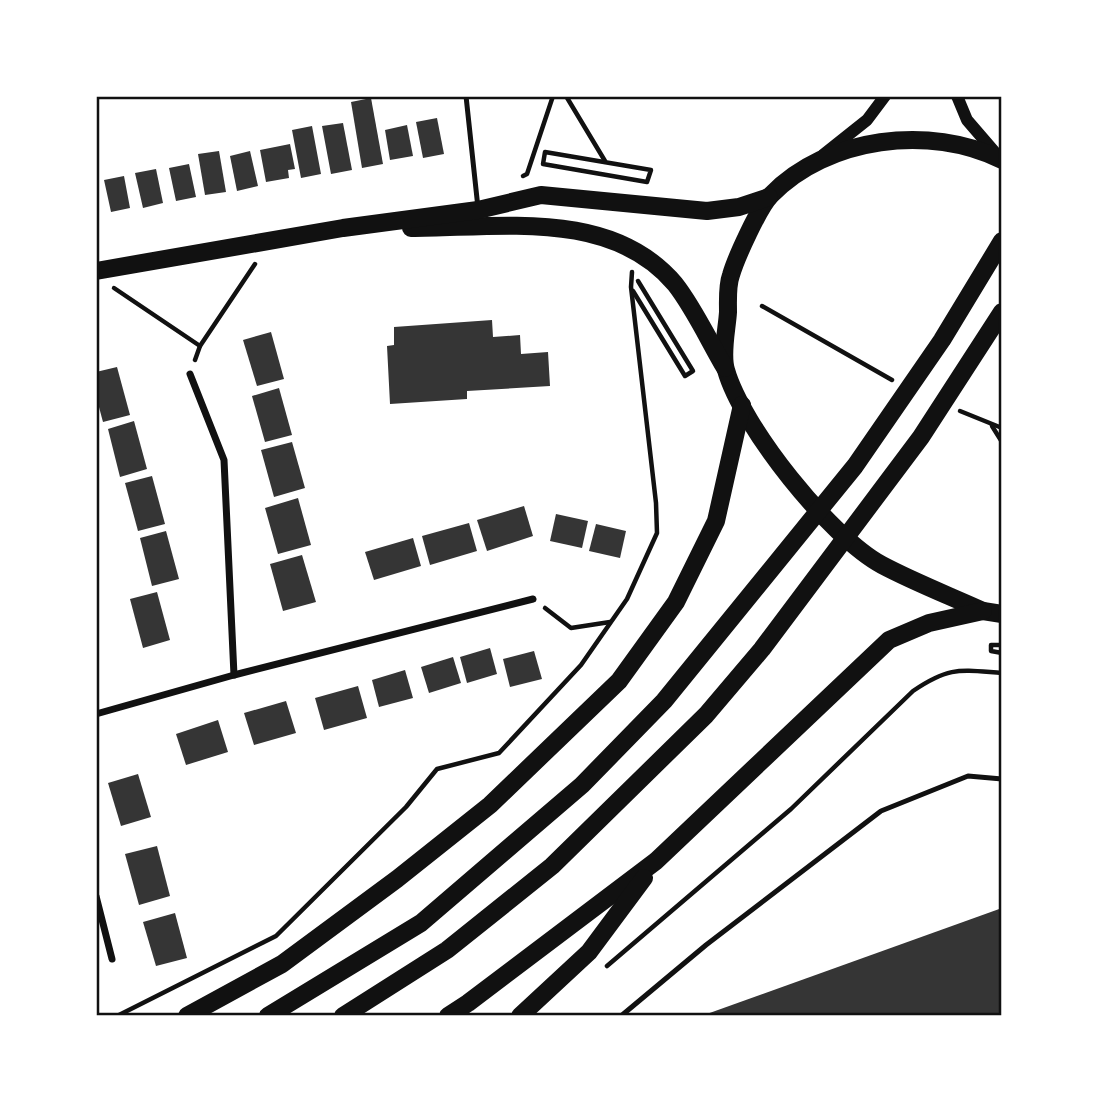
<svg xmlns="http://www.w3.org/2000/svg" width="1098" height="1112" font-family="'Open Sans',sans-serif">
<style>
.building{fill:#353535}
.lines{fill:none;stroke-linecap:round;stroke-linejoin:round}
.path{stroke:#111;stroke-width:4.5}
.service{stroke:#111;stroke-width:5}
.minor{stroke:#111;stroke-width:7}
.tertiary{stroke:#111;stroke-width:12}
.trunk{stroke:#111;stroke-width:18}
.neatline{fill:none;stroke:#111;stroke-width:2.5}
</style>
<rect width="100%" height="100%" fill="#fff"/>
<g class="building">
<polygon points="371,98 383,164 362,168 351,102"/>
<polygon points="437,118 444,154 423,158 416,122"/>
<polygon points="343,123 352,170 331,174 322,126"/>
<polygon points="407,125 413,156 390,160 385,130"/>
<polygon points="312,126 321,174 301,178 292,130"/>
<polygon points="290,144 295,169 288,170 289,178 266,182 260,150"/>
<polygon points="219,151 226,192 205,195 198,154"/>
<polygon points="250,151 258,186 237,191 230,156"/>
<polygon points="189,164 196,197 176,201 169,168"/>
<polygon points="156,169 163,203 143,208 135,173"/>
<polygon points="124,176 130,208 111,212 104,180"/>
<polygon points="492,320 493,337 520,335 521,354 548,352 550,386 467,391 467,399 390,404 387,346 394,345 394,327"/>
<polygon points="271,332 284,379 257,386 243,340"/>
<polygon points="117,367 130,415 103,422 96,396 96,372"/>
<polygon points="279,388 292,435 265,442 252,396"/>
<polygon points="134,421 147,469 120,477 108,429"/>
<polygon points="292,442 305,488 274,497 261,450"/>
<polygon points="152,476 165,524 138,531 125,483"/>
<polygon points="298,498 311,545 278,554 265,508"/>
<polygon points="524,506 533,536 487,551 477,520"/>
<polygon points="556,514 588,521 582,548 550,541"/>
<polygon points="469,523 477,551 430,565 422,536"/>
<polygon points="596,524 626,531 620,558 589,551"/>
<polygon points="166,531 179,579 152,586 140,538"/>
<polygon points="413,538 421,566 374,580 365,552"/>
<polygon points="302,555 316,602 283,611 270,564"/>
<polygon points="157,592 170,640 143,648 130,599"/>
<polygon points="490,648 497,674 467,683 460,657"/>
<polygon points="534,651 542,679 510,687 503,659"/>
<polygon points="453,657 461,683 429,693 421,667"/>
<polygon points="405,670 413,698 379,707 372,680"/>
<polygon points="358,686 367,718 324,730 315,698"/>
<polygon points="286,701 296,733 254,745 244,713"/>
<polygon points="218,720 228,752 186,765 176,734"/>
<polygon points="138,774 151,817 121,826 108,783"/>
<polygon points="157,846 170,896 139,905 125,854"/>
<polygon points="1002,908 1002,1016 704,1016 704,1015"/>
<polygon points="175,913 187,958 156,966 143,922"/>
</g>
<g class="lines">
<g class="path">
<polyline points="566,96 605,161"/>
<polygon points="545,152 651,170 647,182 543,164"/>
<polyline points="523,176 527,174 553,96"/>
<polyline points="114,288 200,346"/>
<polyline points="633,291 685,376 693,371 638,281"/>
<polyline points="762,306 892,380"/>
<polyline points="195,360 200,346 255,264"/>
<polyline points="960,411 1002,428"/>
<polyline points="992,426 1002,442"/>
<polyline points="545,608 571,628 610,622"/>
<polyline points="1002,645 991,645 991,651 1002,653"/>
<path d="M607,966L791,809L913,691C950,666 960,670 1002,673"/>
<polyline points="117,1016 276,936 406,807 437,769 499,753 581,665 627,599 657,533 656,503 631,287 632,272"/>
</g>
<g class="service">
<polyline points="466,96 478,208"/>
<polyline points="621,1016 706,945 881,811 968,776 1002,779"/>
</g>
<g class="minor">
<polyline points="190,374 224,460 234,675"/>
<polyline points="96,714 234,675 533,599"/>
<polyline points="96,896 112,959"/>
</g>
<g class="tertiary">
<polyline points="957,96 967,120 998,156"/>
<polyline points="823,155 867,120 885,96"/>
</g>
<g class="trunk">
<path d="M1002,160C930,124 827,137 771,195C759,207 736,258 731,275C727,286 728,300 728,312C727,329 721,354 726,370C742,427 830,537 882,565C914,582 950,596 983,611L1002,614"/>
<path d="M411,228C499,228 611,208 675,284C694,308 709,341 725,368"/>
<polyline points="96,271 343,228 478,210 541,195 707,211 739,207 769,197"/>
<polyline points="187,1016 282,964 397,879 490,805 619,681 676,602 716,521 742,405"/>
<polyline points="268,1016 421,923 582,785 664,701 855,466 942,340 1002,241"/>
<polyline points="343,1016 447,950 552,866 706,715 762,649 921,437 1002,312"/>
<polyline points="448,1016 468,1003 656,861 889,640 929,623 983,611"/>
<polyline points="520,1016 589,952 644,878"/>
</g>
</g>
<rect width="1098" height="1112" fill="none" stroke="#ffffff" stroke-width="196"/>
<rect x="98" y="98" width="902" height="916" class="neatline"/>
</svg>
